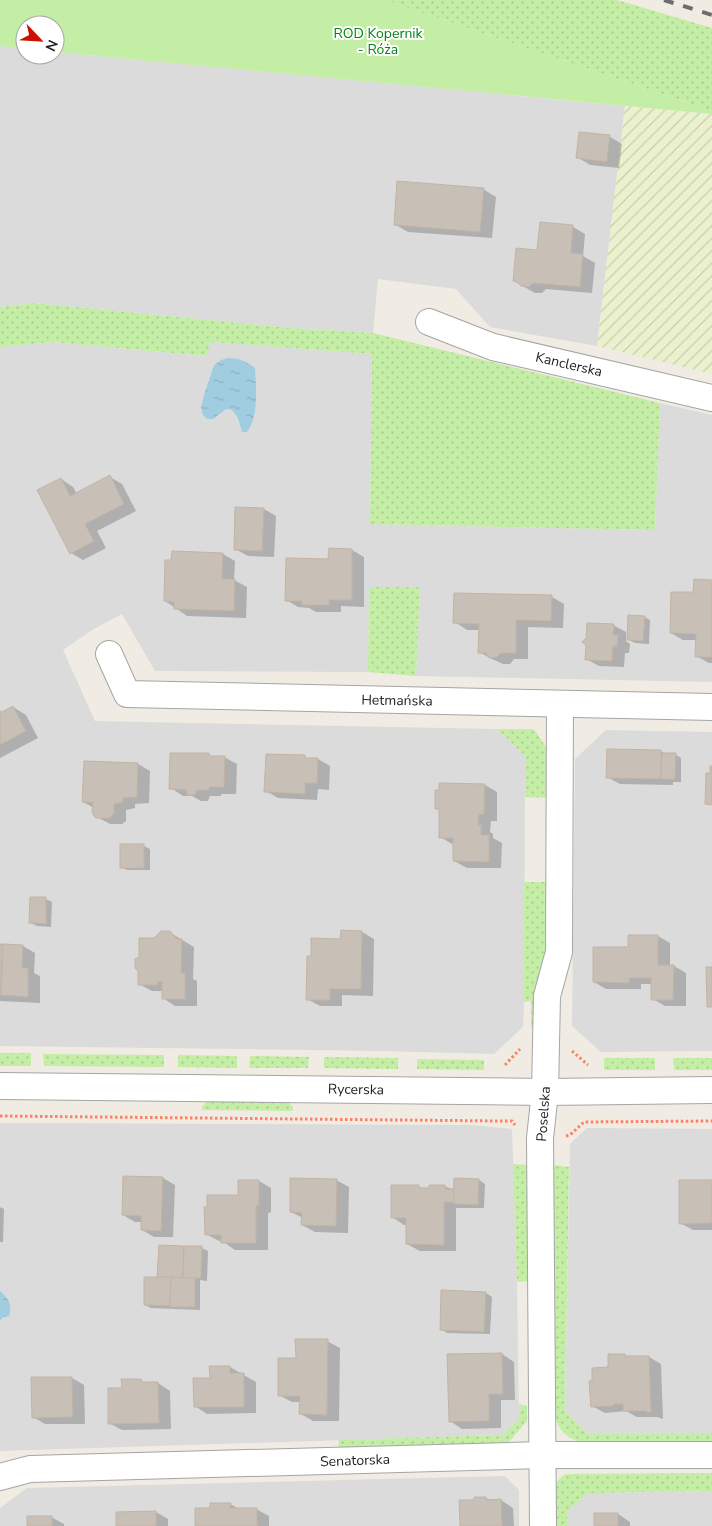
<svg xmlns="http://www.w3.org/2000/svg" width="712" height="1526" font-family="'Nunito Sans',sans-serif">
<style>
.residential{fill:#dcdbdb}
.farmland{fill:url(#farmland-furrows)}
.grass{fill:url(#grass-dots)}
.garden{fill:#c4eda5}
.water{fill:url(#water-ripples)}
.shadow{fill:#0003}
.building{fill:#c8bfb6;stroke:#c2b4a5}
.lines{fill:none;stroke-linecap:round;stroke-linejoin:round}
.minor-casing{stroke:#a5a5a5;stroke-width:28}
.path{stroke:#ff7f65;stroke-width:3;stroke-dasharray:2.5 2.5;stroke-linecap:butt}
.minor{stroke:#fff;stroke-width:26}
.rail{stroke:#6c6c6c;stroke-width:4;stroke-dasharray:10 10;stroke-linecap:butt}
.labels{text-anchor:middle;stroke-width:4;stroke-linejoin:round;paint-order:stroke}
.park-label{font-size:14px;fill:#048417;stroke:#fff}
.street-label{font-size:14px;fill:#1e1e1e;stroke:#fff}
</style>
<defs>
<pattern id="farmland-furrows" width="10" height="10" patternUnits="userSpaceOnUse" patternTransform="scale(1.25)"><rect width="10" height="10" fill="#ebf0cd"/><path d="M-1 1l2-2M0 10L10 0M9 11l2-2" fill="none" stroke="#c9cdb0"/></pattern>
<pattern id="grass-dots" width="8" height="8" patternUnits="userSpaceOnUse" patternTransform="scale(1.25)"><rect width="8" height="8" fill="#c4eda5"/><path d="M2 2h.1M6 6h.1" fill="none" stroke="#a8cb8e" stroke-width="1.8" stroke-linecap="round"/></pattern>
<pattern id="water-ripples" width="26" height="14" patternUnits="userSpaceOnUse" patternTransform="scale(1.25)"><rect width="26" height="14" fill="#a0cee0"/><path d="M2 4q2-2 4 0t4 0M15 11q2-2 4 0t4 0" fill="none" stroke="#89b0c0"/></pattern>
</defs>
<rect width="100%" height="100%" fill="#f0ece3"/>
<g class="residential">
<polygon points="0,46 25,49 25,55 55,55 55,52 625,106 597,346 490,327 456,289 378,279 373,333 291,328 34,303 0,307"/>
<polygon points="53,342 206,356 211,342 372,354 370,524 655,530 660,403 712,415 712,682 416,676 420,587 369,587 368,672 155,671 122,614 92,630 63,650 95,721 497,729 525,756 524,1002 523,1027 494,1054 381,1051 0,1046 0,347"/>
<polygon points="606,730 712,732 712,1051 601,1052 572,1026 575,759"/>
<polygon points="0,1123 471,1125 512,1129 517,1282 519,1419 502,1435 0,1451"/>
<polygon points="587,1128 712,1129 712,1433 588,1434 565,1411 570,1144"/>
<polygon points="505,1476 519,1490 519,1526 0,1526 0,1508 27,1488"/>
<polygon points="712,1491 712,1526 568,1526 567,1511 588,1493"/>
</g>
<polygon class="farmland" points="625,106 712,114 712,374 597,346"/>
<g class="grass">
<polygon points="385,0 617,0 712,28 712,111"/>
<polygon points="34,303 291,328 373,333 660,403 655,530 370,524 372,354 211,342 206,356 53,342 0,347 0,307"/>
<polygon points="369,587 420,587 416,676 368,672"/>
<polygon points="497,729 534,729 548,750 550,798 525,797 525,756"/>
<polygon points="524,882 548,882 548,938 534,1029 531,1027 531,1001 524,1002"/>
<rect x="0" y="1053" width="31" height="13"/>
<polygon points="43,1054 164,1055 164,1067 44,1066"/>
<polygon points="178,1055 237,1056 237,1068 178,1067"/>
<polygon points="250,1056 309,1057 308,1068 249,1068"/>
<polygon points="324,1057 398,1058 398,1069 324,1068"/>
<rect x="604" y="1058" width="51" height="12"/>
<polygon points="673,1058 712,1058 712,1070 674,1070"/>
<polygon points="417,1059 484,1060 484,1070 417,1069"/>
<polygon points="207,1101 287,1101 293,1107 293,1111 202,1110 202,1107"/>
<polygon points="513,1164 530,1165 529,1281 517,1282"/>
<path d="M552,1165L569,1167L565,1411L588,1434L712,1433V1444L593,1445C569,1440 559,1435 553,1410Z"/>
<polygon points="519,1404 527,1406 527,1421 509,1442 497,1445 338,1449 339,1440 502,1435 519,1419"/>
<polygon points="712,1473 712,1491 588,1493 567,1511 568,1526 552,1526 554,1484 565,1474"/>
</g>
<polygon class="garden" points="0,0 385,0 712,111 712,114 55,52 55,25 25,25 25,49 0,46"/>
<g class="water">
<path d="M228,358C239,358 246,361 255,368C256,386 259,417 247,432H242L238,418L232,410L226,409L213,419H207L203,415L201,408L204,395L214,365L221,360Z"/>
<path d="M0,1291C8,1298 13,1305 9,1316L3,1317L0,1321Z"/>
</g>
<g class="shadow">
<polygon points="610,137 622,144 619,168 590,165 577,157"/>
<polygon points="483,189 496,197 492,238 408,232 396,225"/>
<polygon points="573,227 585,234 583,256 595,263 592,293 546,289 542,293 535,293 514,281 538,251"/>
<polygon points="110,477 122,484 136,511 97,531 106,548 83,560 71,553 61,479 73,487 77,494"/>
<polygon points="264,509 276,516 274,557 248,556 235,549"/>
<polygon points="352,550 364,557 364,607 341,606 341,612 316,612 309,608 298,607 286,600 330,560"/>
<polygon points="223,554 235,561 234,580 247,587 246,618 187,616 165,601"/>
<polygon points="712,581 712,663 709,663 696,656 697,640 683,640 671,633 695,593"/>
<polygon points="552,597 564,604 563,628 528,627 528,659 514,659 510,664 503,664 492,659 479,652 480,630 467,630 455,622"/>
<polygon points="644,617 650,620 649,644 635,643 629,640"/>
<polygon points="613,625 626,632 626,641 630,644 629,653 625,653 624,667 599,666 586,659 587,638"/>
<polygon points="13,707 26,715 38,738 0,758 0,710 2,713"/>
<polygon points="608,751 661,751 666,754 675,754 681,758 681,782 673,782 673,785 620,784 607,777"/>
<polygon points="209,755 213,757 224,757 237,764 236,794 221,794 221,796 210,796 208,801 201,801 192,796 183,796 171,788"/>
<polygon points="305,757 309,759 318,759 330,766 329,790 318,789 317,800 278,798 266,791"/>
<polygon points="138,764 150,771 149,803 135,804 135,808 126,810 126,821 122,824 110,824 97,817 94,808 83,802"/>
<polygon points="485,785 497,792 497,821 491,821 490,832 493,834 493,838 502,843 501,868 467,868 454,861 454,845 440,837 440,810 436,808"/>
<polygon points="144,846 150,849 150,870 127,870 121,867"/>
<polygon points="46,899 52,902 51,927 37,926 31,923"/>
<polygon points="169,932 194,947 193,979 197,981 197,1006 175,1006 163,998 163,991 152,991 139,984 140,957"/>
<polygon points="362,932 374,939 373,996 342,995 342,1006 320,1006 307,999 312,958 342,940"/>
<polygon points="658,936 670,943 670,966 674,966 686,973 686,1006 665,1006 653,999 653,984 641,984 641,989 606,989 594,982 629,948"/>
<polygon points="0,946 23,946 35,953 34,973 40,976 40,1003 0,1001"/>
<polygon points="163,1178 175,1185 173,1237 154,1237 142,1230 142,1222 135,1222 123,1215"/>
<polygon points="336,1180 349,1187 348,1233 315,1232 302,1225 303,1218 291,1212"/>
<polygon points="456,1180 479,1180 485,1184 484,1208 456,1208 456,1251 420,1251 407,1244 407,1225 404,1225 392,1217 418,1186 423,1189 444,1186 455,1190"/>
<polygon points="240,1181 259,1181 271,1188 271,1212 268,1213 268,1250 235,1250 222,1241 219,1241 206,1234 240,1196"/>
<polygon points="712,1181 712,1230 693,1230 680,1223"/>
<polygon points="0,1207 4,1209 3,1242 0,1242"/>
<polygon points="160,1246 202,1248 208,1251 207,1281 200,1280 200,1310 151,1308 145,1305 159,1278"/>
<polygon points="486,1293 492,1297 490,1334 447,1333 441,1329"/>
<polygon points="327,1341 340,1348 339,1421 313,1421 301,1414 301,1402 292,1402 279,1395 297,1359"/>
<polygon points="502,1354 514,1362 515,1400 501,1400 501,1428 462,1429 450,1421"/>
<polygon points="609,1355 649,1357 661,1364 663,1419 657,1417 637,1417 626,1411 605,1413 592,1406 610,1369"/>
<polygon points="230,1367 256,1382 256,1413 207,1414 195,1406 211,1380"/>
<polygon points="72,1378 84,1385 85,1424 45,1424 33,1417"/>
<polygon points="140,1380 146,1384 158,1383 170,1391 171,1429 122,1430 109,1423 123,1389"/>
<polygon points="486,1498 491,1501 501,1500 513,1508 514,1526 461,1526 475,1501"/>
<polygon points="230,1504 239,1509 256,1509 269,1516 269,1526 196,1526 211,1509"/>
<polygon points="156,1512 168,1519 168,1526 118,1526"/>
<polygon points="618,1514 630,1522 630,1526 595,1526"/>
<polygon points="51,1517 64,1524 64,1526 28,1526"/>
</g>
<g class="building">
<polygon points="579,132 610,135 607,162 576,158"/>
<polygon points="397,181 484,188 480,232 394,225"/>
<polygon points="540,222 573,225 571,253 583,254 580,287 533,283 529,287 521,286 517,282 513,281 516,248 537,250"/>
<polygon points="110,475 124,504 85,524 94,541 70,554 37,490 61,478 70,496"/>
<polygon points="235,507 264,508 262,551 234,550"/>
<polygon points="329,548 352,549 352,600 329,600 329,605 302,605 302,601 285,601 286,558 328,559"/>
<polygon points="172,551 223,553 222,579 235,579 234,611 174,609 174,602 164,601 165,560 171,560"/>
<polygon points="694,579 712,580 712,657 695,657 696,634 670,633 671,592 693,592"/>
<polygon points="454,593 552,595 551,621 516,620 516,653 501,653 497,657 489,658 486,653 478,653 479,624 453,623"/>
<polygon points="628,615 645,616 643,641 627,640"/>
<polygon points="587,623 614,624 613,635 618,635 617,646 613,646 612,661 585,660 586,645 582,642 586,638"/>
<polygon points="13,706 26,731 0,745 0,713"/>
<polygon points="607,749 661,750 661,779 606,778"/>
<polygon points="170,753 209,753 210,756 225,756 224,787 209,787 209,790 197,790 195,795 187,795 186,790 169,789"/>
<polygon points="662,753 676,753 675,779 661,779"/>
<polygon points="266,754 305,755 305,758 318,758 317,783 305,783 305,794 264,792"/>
<polygon points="84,761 138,763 137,797 123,798 123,802 114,804 114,813 110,818 96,818 92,813 93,802 82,802"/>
<polygon points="710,766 712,766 712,805 705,804 706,773 710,773"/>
<polygon points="439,783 485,784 484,814 479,815 478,825 481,825 481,835 489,835 489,862 453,861 453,838 439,838 439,809 435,809 435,790 439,790"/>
<rect x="120" y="844" width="24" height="24"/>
<polygon points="30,897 46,897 46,924 29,923"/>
<polygon points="341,930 362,931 361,989 330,989 330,1000 306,1000 307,956 311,956 311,938 340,939"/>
<polygon points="161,931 170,931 177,939 182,939 181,973 185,973 185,999 162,999 162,982 158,982 158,985 138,985 138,971 135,968 135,959 139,957 139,938 154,938"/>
<polygon points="628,935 658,935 658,965 674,965 673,1000 651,1000 651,978 629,978 629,983 593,982 593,947 628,947"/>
<polygon points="0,944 3,944 1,995 0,995"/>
<polygon points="3,944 23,945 22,968 28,968 28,997 1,995"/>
<polygon points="706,967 712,967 712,1007 707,1007"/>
<polygon points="123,1176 163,1177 161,1231 141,1230 141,1216 122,1215"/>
<polygon points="290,1178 337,1179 336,1226 301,1225 302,1213 290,1212"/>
<polygon points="454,1178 479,1179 478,1205 453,1204"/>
<polygon points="238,1180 259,1180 259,1205 256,1206 256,1243 221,1243 221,1235 205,1235 204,1207 207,1207 207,1195 238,1195"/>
<polygon points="679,1180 712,1180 712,1223 679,1224"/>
<polygon points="391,1185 419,1185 419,1188 429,1188 429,1185 445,1185 445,1189 454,1189 454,1202 444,1202 444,1245 406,1244 406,1218 391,1218"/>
<polygon points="159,1245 184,1246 183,1278 157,1277"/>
<polygon points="184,1246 202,1246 201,1278 183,1278"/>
<polygon points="144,1277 171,1277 170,1306 144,1305"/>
<polygon points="171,1277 195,1278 195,1307 170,1307"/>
<polygon points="441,1290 486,1292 484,1332 440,1330"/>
<polygon points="295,1339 328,1339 327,1415 299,1414 300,1396 278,1396 278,1358 296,1358"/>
<polygon points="502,1353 503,1394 489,1394 489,1421 449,1422 447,1354"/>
<polygon points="608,1354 625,1354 625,1356 649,1356 651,1412 647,1413 647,1411 623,1411 623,1404 614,1404 614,1406 591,1407 589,1381 592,1380 592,1368 608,1367"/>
<polygon points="209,1366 230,1366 230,1373 244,1373 244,1407 194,1407 193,1378 210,1378"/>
<polygon points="31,1377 72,1377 73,1417 32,1418"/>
<polygon points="121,1379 141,1379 143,1382 158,1382 159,1423 108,1424 108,1388 122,1388"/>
<polygon points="474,1497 486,1497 486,1500 501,1499 502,1526 460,1526 459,1500 474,1500"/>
<polygon points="210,1503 231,1503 230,1508 257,1508 257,1526 195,1526 195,1508 210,1508"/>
<polygon points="156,1511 156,1526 116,1526 116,1512"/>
<rect x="594" y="1513" width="24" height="13"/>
<rect x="27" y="1516" width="25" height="10"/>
</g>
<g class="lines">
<g class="minor-casing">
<g id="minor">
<polyline points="429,322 493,347 712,398"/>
<polyline points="109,654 127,694 712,707"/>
<polyline points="0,1086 545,1092 712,1090"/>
<polyline points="0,1477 30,1469 543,1455 712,1455"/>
<polyline points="543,1526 540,1138 545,1092 547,996 559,952 560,704"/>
</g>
</g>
<g class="path">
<polyline points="572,1051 588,1065"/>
<polyline points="505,1065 520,1049"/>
<polyline points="0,1116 499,1121 512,1121 515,1125"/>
<polyline points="566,1136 570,1135 584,1122 712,1121"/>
</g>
<use href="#minor" class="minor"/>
<polyline class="rail" points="664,0 712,15"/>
</g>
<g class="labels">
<g class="park-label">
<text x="378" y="38">ROD Kopernik<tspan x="378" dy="16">- Róża</tspan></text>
</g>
<g class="street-label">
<text transform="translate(569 364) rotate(13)" y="5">Kanclerska</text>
<text transform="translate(397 700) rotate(1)" y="5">Hetmańska</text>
<text transform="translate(356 1089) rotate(1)" y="5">Rycerska</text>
<text transform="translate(543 1114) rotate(-86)" y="5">Poselska</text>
<text transform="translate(355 1460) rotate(-2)" y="5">Senatorska</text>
</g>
</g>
<g transform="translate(40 40) rotate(115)"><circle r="24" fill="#ffffff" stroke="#a5a5a5"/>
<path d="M0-4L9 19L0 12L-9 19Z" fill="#cc0d00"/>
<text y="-8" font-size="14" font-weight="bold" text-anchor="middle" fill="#1e1e1e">N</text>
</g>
</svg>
